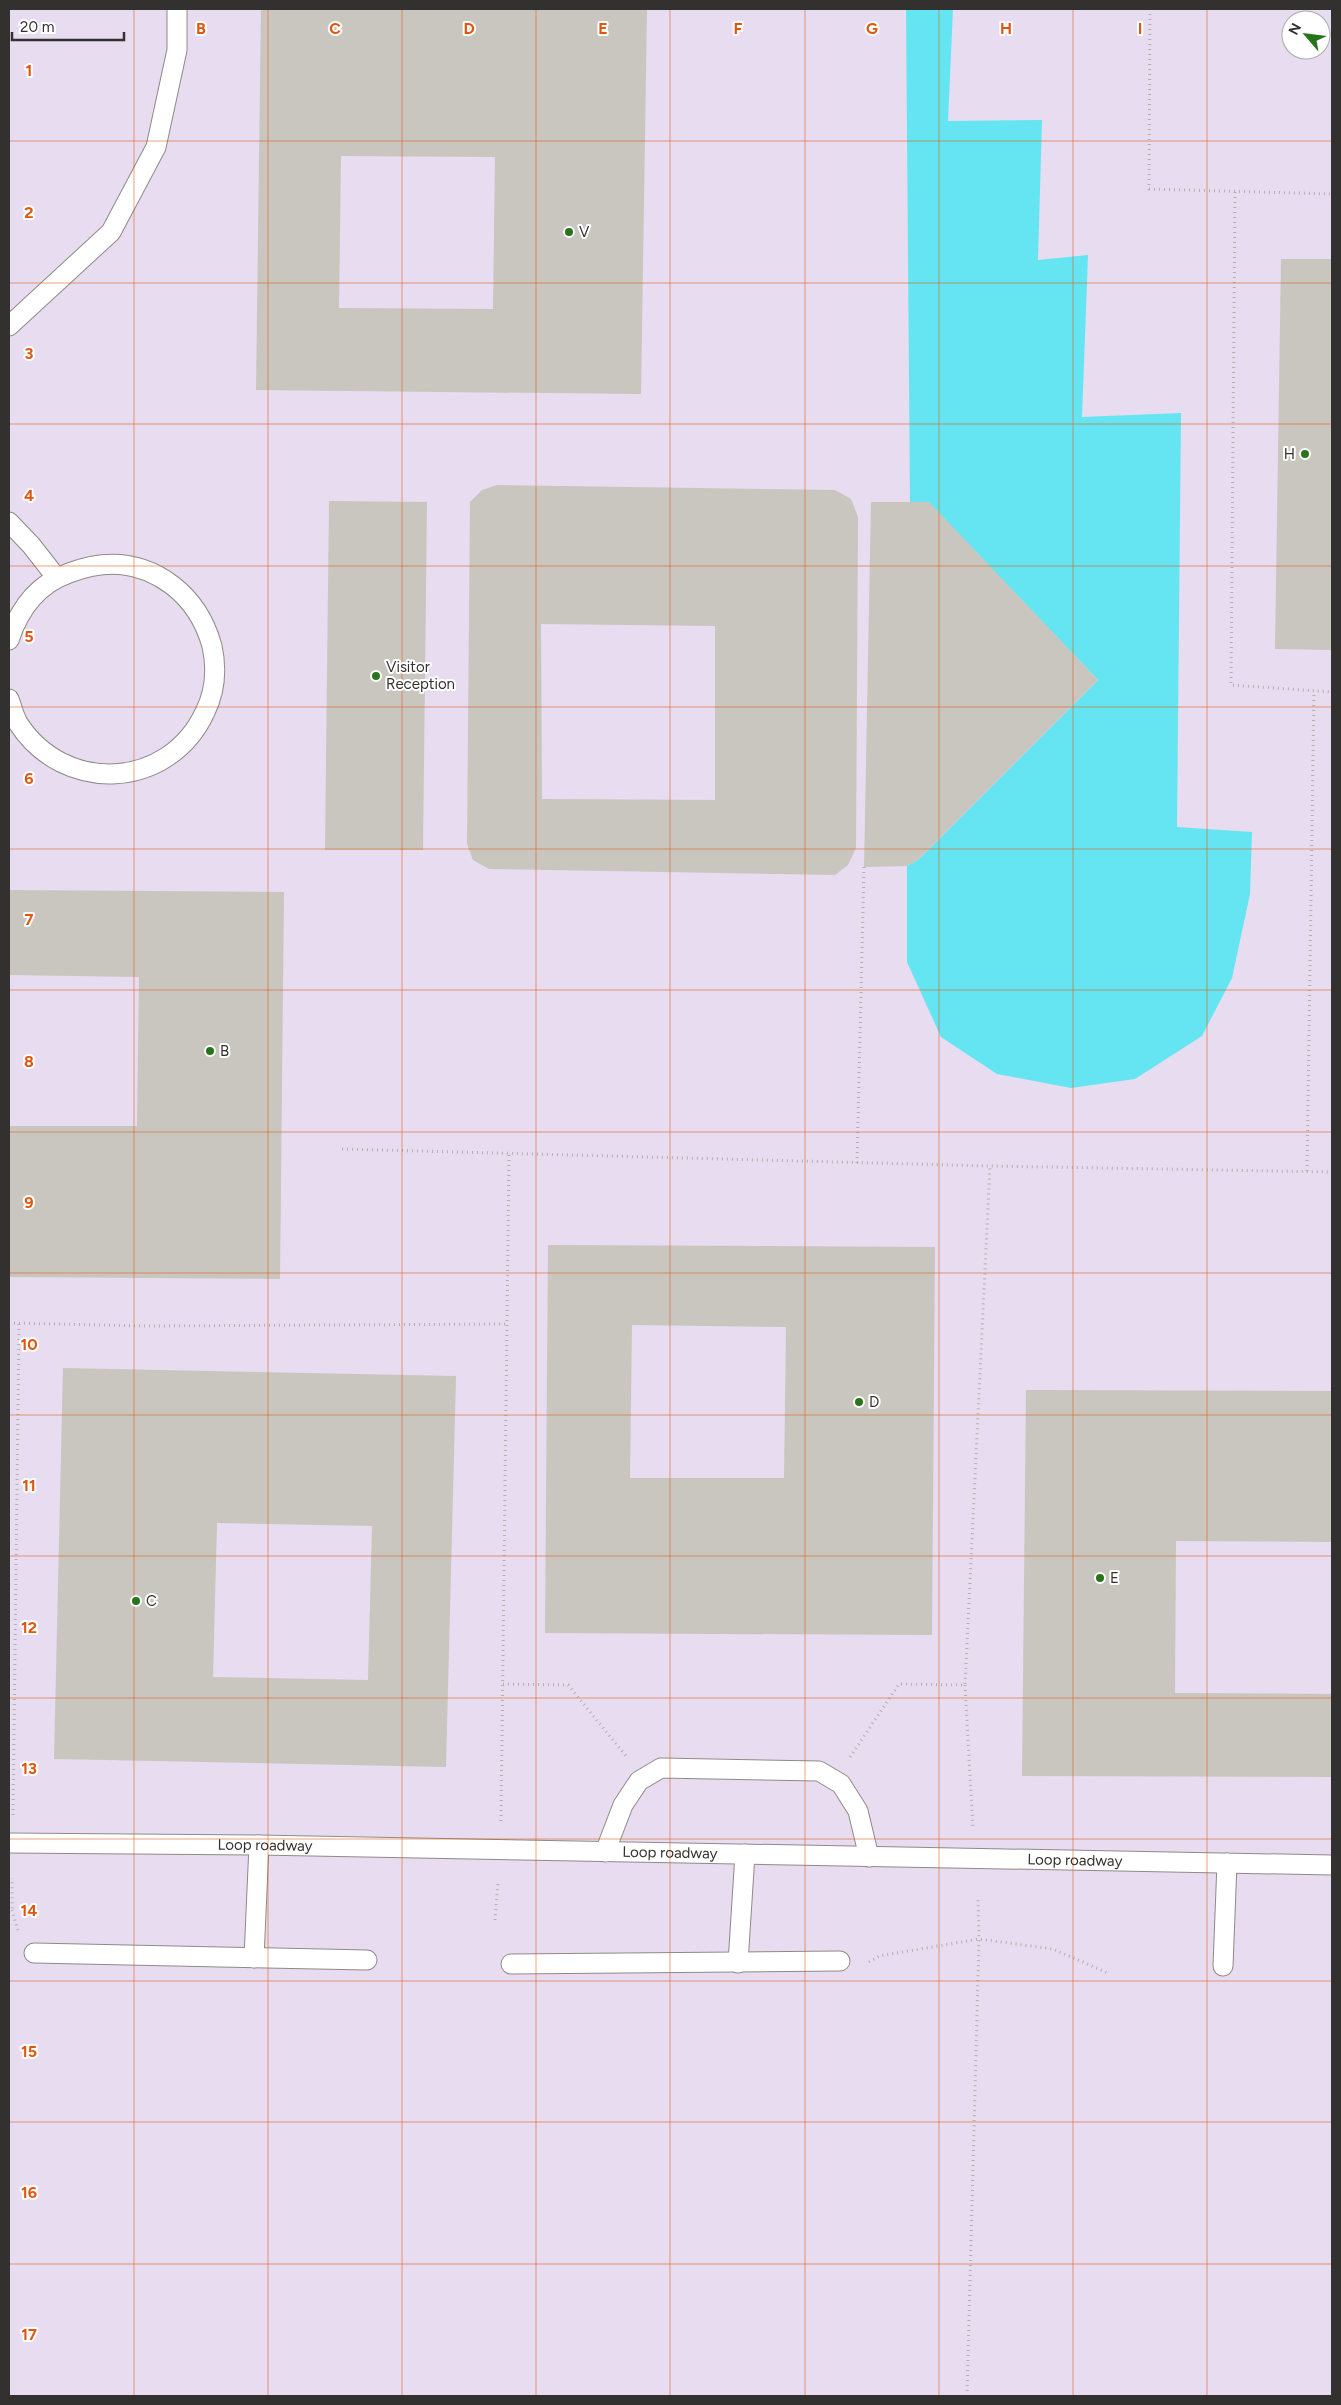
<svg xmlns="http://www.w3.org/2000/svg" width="1341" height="2405" font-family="Figtree,sans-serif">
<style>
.commercial{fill:#e7dcf0;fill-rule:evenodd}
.water{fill:#65e5f1}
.building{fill:#c9c5bf;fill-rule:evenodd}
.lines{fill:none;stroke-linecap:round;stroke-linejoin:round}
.lane-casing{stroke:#908a86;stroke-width:21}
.path{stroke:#b4b0ab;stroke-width:3;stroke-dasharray:1 4;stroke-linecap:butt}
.lane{stroke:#fff;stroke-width:19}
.grid{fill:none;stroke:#df570e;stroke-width:1;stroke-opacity:0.55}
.poi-dot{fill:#27741b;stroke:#fff;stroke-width:2}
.labels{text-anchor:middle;stroke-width:4;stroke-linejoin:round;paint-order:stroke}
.poi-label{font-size:15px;fill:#33312f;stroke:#fff;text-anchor:start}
.street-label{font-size:15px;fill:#33312f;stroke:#fff}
.grid-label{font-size:16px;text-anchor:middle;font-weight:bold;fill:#df570e;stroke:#fff;stroke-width:4;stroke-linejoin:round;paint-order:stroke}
</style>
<rect width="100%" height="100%" fill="#f0eae4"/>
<path class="commercial" d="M9,9H1332V2396H9ZM1291,20H1321V50H1291Z"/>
<polygon class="water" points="906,9 953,9 948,121 1042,120 1038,260 1088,255 1082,417 1181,413 1177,827 1252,832 1250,894 1232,978 1202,1036 1135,1079 1071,1088 997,1074 941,1037 907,962 907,866 918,860 1098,680 929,503 910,502"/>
<g class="building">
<path d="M261,9H647L641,394L256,390ZM341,156L495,157L493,309L339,308Z"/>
<polygon points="1281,259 1332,259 1332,650 1275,649"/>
<path d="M497,485L835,490L851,499L858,517L856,848L848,865L835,875L489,869L473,860L467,844L470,502L482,490ZM541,624L715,626V800L542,799Z"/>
<polygon points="329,501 427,502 423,850 325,850"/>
<polygon points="871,502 929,502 1098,680 918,860 907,866 864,867"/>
<polygon points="9,890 284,892 280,1279 9,1277 9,1126 137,1126 139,977 9,975"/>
<path d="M548,1245L935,1247L932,1635L545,1633ZM632,1325L786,1327L784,1478H630Z"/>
<path d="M63,1368L456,1376L446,1767L54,1759ZM217,1523L372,1526L368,1680L213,1677Z"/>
<polygon points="1026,1390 1332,1391 1332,1542 1176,1541 1175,1693 1332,1694 1332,1777 1022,1776"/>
</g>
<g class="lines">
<g class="lane-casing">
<g id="lane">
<polyline points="9,326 111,232 156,147 177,50 177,9"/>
<polyline points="9,522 31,545 56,577"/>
<path d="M9,640C19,609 38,584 69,573C106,559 140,561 172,585C193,601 205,621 212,646C217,669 215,692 205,712C169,790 64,795 18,723C14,716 12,707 9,699"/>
<path id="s1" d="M9,1843L259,1845L1332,1865"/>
<polyline points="605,1852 623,1805 639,1781 661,1768 819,1771 841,1784 858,1811 869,1857"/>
<polyline points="34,1953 367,1960"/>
<polyline points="254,1958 259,1845"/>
<polyline points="738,1963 745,1854"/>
<polyline points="511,1964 840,1961"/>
<polyline points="1223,1966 1227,1863"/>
</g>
</g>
<g class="path">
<polyline points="1150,9 1149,189 1332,194"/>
<polyline points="1235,192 1231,685 1332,692"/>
<polyline points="342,1149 990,1166 1332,1172"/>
<polyline points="857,1163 864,867"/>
<polyline points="1307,1171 1314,691"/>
<polyline points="9,1323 147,1326 507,1324"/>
<polyline points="503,1684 568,1685 626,1756"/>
<polyline points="965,1685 973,1829"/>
<polyline points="850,1757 899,1684 965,1685 990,1166"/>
<polyline points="13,1815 19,1323"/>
<polyline points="501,1821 509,1154"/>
<polyline points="12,1910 18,1931"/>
<polyline points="9,1911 12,1910 12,1878"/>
<polyline points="495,1920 498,1882"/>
<polyline points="869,1962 879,1956 979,1939 1053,1949 1108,1973"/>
<polyline points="967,2396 979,1939 978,1897"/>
</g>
<use href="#lane" class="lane"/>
</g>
<path class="grid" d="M134,9V2396M268,9V2396M402,9V2396M536,9V2396M670,9V2396M805,9V2396M939,9V2396M1073,9V2396M1207,9V2396M9,141H1332M9,283H1332M9,424H1332M9,566H1332M9,707H1332M9,849H1332M9,990H1332M9,1132H1332M9,1273H1332M9,1415H1332M9,1556H1332M9,1698H1332M9,1839H1332M9,1981H1332M9,2122H1332M9,2264H1332"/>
<g class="poi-dot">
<circle cx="569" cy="232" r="5"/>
<circle cx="1305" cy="454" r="5"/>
<circle cx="376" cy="676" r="5"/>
<circle cx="210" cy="1051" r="5"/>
<circle cx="859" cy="1402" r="5"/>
<circle cx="1100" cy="1578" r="5"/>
<circle cx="136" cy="1601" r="5"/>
</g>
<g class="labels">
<g class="poi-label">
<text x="579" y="237">V</text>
<text x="1295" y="459" text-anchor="end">H</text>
<text x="386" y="672">Visitor<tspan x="386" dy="17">Reception</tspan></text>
<text x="220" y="1056">B</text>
<text x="869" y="1407">D</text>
<text x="1110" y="1583">E</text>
<text x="146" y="1606">C</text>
</g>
<g class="street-label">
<text dy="5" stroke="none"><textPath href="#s1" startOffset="256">Loop roadway</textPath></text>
<text dy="5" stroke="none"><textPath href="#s1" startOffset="661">Loop roadway</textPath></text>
<text dy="5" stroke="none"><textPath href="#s1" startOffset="1066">Loop roadway</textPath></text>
</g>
</g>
<g class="grid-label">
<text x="201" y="34">B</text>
<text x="335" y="34">C</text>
<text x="469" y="34">D</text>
<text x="603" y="34">E</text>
<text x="738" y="34">F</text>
<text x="872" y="34">G</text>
<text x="1006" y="34">H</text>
<text x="1140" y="34">I</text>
<text x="29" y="76">1</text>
<text x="29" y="218">2</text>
<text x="29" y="359">3</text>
<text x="29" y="501">4</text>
<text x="29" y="642">5</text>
<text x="29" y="784">6</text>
<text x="29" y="925">7</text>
<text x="29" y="1067">8</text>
<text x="29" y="1208">9</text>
<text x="29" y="1350">10</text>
<text x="29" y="1491">11</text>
<text x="29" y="1633">12</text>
<text x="29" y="1774">13</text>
<text x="29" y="1916">14</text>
<text x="29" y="2057">15</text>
<text x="29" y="2198">16</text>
<text x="29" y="2340">17</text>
</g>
<rect width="1341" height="2405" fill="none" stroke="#33312f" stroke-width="20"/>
<g transform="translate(1306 35) rotate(298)"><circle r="24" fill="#ffffff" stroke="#adadac"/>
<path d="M0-4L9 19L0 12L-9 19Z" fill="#27741b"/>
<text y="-8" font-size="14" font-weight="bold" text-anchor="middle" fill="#33312f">N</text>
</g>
<path d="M12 32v8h112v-8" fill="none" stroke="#33312f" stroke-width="2.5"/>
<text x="20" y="32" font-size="15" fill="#33312f" stroke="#ffffff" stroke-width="4" paint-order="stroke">20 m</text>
</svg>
